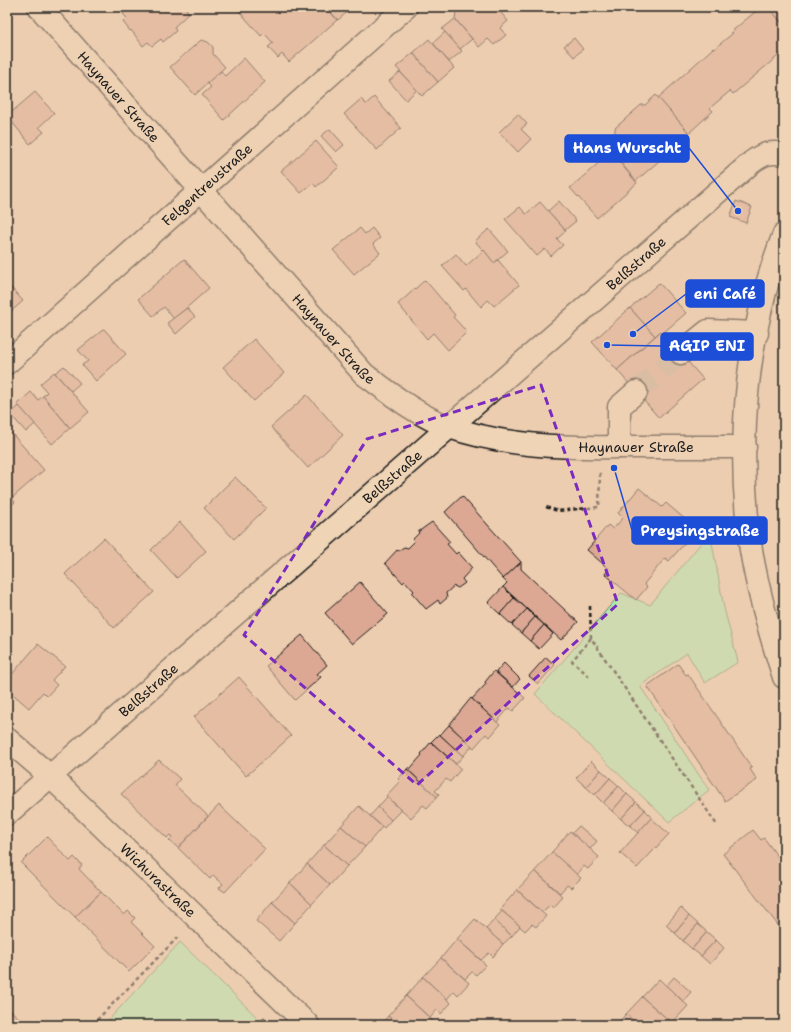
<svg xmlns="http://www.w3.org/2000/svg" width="791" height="1032" font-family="'Shantell Sans',sans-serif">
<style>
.green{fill:#ade9af;stroke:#648266}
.building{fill:#dca893;stroke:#1c1c1c}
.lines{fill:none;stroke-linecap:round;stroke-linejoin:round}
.minor-tunnel{stroke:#c3aa92;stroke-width:22;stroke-dasharray:22 11;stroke-linecap:butt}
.minor-casing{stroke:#1c1c1c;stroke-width:25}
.path{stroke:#1c1c1c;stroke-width:2.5;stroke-dasharray:4 3;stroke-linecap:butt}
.minor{stroke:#efd5b6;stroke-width:22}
.marked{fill:none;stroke:#7b2cbf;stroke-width:3;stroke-dasharray:8 5;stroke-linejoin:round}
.labels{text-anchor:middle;stroke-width:3;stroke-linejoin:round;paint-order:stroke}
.street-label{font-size:14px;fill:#1c1c1c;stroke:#efd5b6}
.leader{fill:none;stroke:#1d4ed8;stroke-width:1.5}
.callout-dot{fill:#1d4ed8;stroke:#efd5b6;stroke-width:1.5}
.callout{fill:#1d4ed8;stroke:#1d4ed8;stroke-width:1.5}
.callout-label{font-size:15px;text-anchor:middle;font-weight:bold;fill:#fff}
</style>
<rect width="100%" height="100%" fill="#edcdb0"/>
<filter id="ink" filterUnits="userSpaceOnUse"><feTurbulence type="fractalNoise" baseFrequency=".025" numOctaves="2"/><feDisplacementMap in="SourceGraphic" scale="8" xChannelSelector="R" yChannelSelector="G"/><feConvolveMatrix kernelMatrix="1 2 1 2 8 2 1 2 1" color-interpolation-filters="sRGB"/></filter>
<g filter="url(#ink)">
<g class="green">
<polygon points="710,532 724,608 738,662 705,683 687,653 640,686 709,790 669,822 535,694 621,593 650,605"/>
<polygon points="180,942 265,1025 104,1025"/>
</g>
<g class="building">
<polygon points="131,7 188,7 186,9 189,13 174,27 176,31 163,42 161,39 152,46 148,42 143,46 131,30 130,31 123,22 127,18 123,14"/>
<polygon points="243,7 326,7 337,20 289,62 282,54 278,58 268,47 273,43 264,33 261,36 239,11"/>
<polygon points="326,7 353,7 338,20"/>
<polygon points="462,7 496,7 508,21 500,28 506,35 494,45 488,39 479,47 455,19 456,12"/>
<polygon points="763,7 768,7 784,25 784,51 733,94 730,91 710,108 713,111 689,133 658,98 713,48 714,49 733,33 731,32 756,11 757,12"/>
<polygon points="771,7 784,7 784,25 769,8"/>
<polygon points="455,19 472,39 460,49 442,29"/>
<polygon points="445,32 462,51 449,62 433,43"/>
<polygon points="574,38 583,49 574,57 564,46"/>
<polygon points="429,39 454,68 438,82 413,53"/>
<polygon points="201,40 208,42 213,47 213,54 225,67 195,95 170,67"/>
<polygon points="413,53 438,82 422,96 396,67"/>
<polygon points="244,58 265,82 224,120 202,95 211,87 207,83 221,71 225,76"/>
<polygon points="400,72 417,90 406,100 389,81"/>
<polygon points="35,92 54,113 39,127 44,132 30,144 7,116"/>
<polygon points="656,95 690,134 636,181 603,142 615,132 615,128 641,105 645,105"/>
<polygon points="374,97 401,128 377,150 344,114 361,99 366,104"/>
<polygon points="518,114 527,124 521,129 531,139 518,152 499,132"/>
<polygon points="330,129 344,145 336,152 321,136"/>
<polygon points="316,141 339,167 316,187 313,183 301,193 281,171"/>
<polygon points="611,152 637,183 597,218 570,188"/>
<polygon points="559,201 576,221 565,230 548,211"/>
<polygon points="736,201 752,207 746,223 730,217"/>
<polygon points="540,202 566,231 557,239 563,245 551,256 545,249 537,256 505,219 520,207 526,214"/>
<polygon points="360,228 365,234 372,228 380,238 373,244 380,253 354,274 333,250"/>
<polygon points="489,229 508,251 494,263 475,241"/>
<polygon points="484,250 494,263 498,260 519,285 494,306 488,300 481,307 466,289 464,291 442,266 456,254 466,266"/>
<polygon points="184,259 209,288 174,319 164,307 153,316 138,299"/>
<polygon points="425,280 455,315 453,317 467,332 448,350 433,333 427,339 398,304"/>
<polygon points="7,283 23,301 7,315"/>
<polygon points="659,283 686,313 663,333 661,331 655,336 630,308"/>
<polygon points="187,308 195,317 176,334 167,323"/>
<polygon points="630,308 655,336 617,370 592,342"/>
<polygon points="104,329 126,354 96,381 82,365 88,361 78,350"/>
<polygon points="661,331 703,379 659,418 617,370"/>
<polygon points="254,339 284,373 254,401 223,367"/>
<polygon points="64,366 80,383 71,391 55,373"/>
<polygon points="54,372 89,412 70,428 43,396 47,392 40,384"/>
<polygon points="31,392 38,400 43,396 70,428 52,444 17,404"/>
<polygon points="307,395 343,435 308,468 271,427"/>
<polygon points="19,406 35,424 26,432 10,414"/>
<polygon points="7,428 44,470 12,498 7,492"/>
<polygon points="235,477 266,508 234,539 204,508"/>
<polygon points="639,488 662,507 666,503 693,526 682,538 686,542 669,561 665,558 644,584 647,587 636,600 605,574 609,569 587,550 608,525 613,529 623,518 618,513"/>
<polygon points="7,492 15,502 7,509"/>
<polygon points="462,496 521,562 503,579 445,512"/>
<polygon points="180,522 206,551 177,578 151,550"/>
<polygon points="432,522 450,542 447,544 456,554 458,552 472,568 462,579 465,583 458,588 454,586 446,593 447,598 440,604 438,600 426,609 412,593 414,591 405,581 403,583 385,563 397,550 398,551 404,547 408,548 414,542 413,539 419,533 418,532"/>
<polygon points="104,538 154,592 114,628 65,574"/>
<polygon points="521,562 521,569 578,622 561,640 503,587 507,583 503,579"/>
<polygon points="360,582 388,614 352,644 325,613"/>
<polygon points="503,587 514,598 500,614 488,603"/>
<polygon points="514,598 527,609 512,625 500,614"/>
<polygon points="527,609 535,617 521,633 512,625"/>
<polygon points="535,617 544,625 530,641 521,633"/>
<polygon points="544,625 553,634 539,649 530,641"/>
<polygon points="302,635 327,665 317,674 321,677 295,700 266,666"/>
<polygon points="38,644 65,666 52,680 57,685 47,696 43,692 29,708 7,689 7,680"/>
<polygon points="546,657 555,665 538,684 529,676"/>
<polygon points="504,663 520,679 513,687 496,672"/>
<polygon points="678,664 686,675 688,674 752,768 750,769 757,780 725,801 647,686"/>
<polygon points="494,671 525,698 513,711 509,708 497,722 472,699 486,684 485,682"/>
<polygon points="239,677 291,736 246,776 194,717"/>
<polygon points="471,698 500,725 490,737 486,734 474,748 449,725"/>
<polygon points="449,725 472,746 463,756 440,735"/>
<polygon points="439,734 463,756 456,764 431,742"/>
<polygon points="431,742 461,769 450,782 446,779 435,791 439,794 437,797 407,769 409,767 410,769 422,755 421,754"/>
<polygon points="159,760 180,779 175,785 208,816 178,848 169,840 172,837 170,835 167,838 121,794"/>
<polygon points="591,761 601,770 586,787 576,778"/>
<polygon points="407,769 437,797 427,808 423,805 411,818 386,796 400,781 398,779"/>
<polygon points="601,770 610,778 595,795 586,787"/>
<polygon points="610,778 619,786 603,803 595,795"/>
<polygon points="619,786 627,794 612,811 603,803"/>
<polygon points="627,794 636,802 621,819 612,811"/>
<polygon points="387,797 401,810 391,820 378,807"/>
<polygon points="636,802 645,810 630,826 621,819"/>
<polygon points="219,805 265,849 225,892 219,888 223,884 213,875 210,879 178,848"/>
<polygon points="359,806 382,827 365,847 341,826"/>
<polygon points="378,807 391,820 384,828 370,816"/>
<polygon points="645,810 652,817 638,833 630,826"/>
<polygon points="651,818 669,834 637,868 620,853"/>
<polygon points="341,826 365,847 347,866 324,845"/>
<polygon points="579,826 597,841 590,849 572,833"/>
<polygon points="753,830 761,840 764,838 784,865 784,933 723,854"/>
<polygon points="570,831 599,857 588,869 584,866 577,875 552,852"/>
<polygon points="47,837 70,861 74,857 82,865 79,869 101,892 75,917 21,863"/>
<polygon points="324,845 347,866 330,885 307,864"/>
<polygon points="552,852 581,878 571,888 567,885 560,893 535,871"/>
<polygon points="307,864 330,885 312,904 290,883"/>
<polygon points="535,871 563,897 553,908 550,905 542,912 517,890"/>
<polygon points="290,883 312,904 295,923 272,902"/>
<polygon points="517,890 546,916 536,927 532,924 525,931 500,909"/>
<polygon points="101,892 124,915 128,911 135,918 131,922 155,946 129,972 75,917"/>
<polygon points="272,902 295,923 279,941 256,921"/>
<polygon points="681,908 689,916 675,933 666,925"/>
<polygon points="502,911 520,926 512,936 494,920"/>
<polygon points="689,916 698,924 683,941 675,933"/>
<polygon points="475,919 503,944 493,957 489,953 481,960 457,939"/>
<polygon points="494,920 512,936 503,944 486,929"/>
<polygon points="698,924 707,932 692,949 683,941"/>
<polygon points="707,932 716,940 701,956 692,949"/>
<polygon points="457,939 486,965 476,975 472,972 465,979 441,958"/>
<polygon points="716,940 724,948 710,964 701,956"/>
<polygon points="441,958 469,983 458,995 454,991 447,999 423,977"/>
<polygon points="423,977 451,1003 441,1014 437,1010 430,1018 406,996"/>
<polygon points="674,977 691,992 683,1001 666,986"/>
<polygon points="659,979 688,1006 672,1023 642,997"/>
<polygon points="406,996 434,1022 431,1025 398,1025 388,1016"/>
<polygon points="642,997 672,1023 670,1025 638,1025 626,1014"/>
<polygon points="7,1007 26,1025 7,1025"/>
<polygon points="626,1014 638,1025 616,1025"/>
<polygon points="388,1016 398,1025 380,1025"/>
</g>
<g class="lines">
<polyline class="minor-tunnel" points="636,392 681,353"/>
<g class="minor-casing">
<g id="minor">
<path id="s1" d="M39,7L364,374C391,394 418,416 449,427C504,446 562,448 620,447C662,447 703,447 745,447"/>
<path d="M784,234C747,328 737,436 749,536C755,583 769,631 784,677"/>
<polyline points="681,353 708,331 757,333"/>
<path id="s2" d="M7,363L406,7"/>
<polyline points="619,447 619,407 636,392"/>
<path id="s3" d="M7,739L50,776L308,1025"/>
<path id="s4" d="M7,814L752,162C763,154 770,151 784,154"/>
</g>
</g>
<g class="path">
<polyline points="780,482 784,482"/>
<polyline points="546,507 558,511 599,507 600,472"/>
<polyline points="590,606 591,638 717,825"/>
<polyline points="591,638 572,661 591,678"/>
<polyline points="92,1025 180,935"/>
<polyline points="258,1025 265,1017"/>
</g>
<use href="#minor" class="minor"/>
</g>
</g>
<path d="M0 0H791V1032H0ZM541,385L618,604L417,785L244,635L367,439Z" fill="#edcdb0" fill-opacity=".55" fill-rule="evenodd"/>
<path class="marked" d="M541,385L618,604L417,785L244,635L367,439Z"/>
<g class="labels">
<g class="street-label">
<text dy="5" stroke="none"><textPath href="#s1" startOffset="120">Haynauer Straße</textPath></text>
<text dy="5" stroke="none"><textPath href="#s2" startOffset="268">Felgentreustraße</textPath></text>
<text dy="5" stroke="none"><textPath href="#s4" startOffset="836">Belßstraße</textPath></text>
<text dy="5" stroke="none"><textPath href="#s1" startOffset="444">Haynauer Straße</textPath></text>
<text dy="5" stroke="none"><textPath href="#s1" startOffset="780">Haynauer Straße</textPath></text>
<text dy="5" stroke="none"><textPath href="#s4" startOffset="512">Belßstraße</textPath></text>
<text dy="5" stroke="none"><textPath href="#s4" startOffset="188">Belßstraße</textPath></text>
<text dy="5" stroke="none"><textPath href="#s3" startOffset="207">Wichurastraße</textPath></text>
</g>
</g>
<path class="leader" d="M738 211L689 148M633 334L686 294M607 345L661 346M614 468L632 530"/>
<g class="callout-dot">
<circle cx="738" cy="211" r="4"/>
<circle cx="633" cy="334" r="4"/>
<circle cx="607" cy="345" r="4"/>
<circle cx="614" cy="468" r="4"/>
</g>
<g class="callout">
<rect x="565" y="135" width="124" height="27" rx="4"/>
<rect x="686" y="280" width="78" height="27" rx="4"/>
<rect x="661" y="333" width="92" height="27" rx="4"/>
<rect x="632" y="517" width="135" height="27" rx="4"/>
</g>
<g class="callout-label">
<text x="627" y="153">Hans Wurscht</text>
<text x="725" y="299">eni Café</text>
<text x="707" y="351">AGIP ENI</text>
<text x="700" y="536">Preysingstraße</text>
</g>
<rect width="791" height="1032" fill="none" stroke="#efd5b6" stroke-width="24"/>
<rect x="12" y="12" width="767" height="1008" fill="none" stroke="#1c1c1c" stroke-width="1.5" filter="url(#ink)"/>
</svg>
